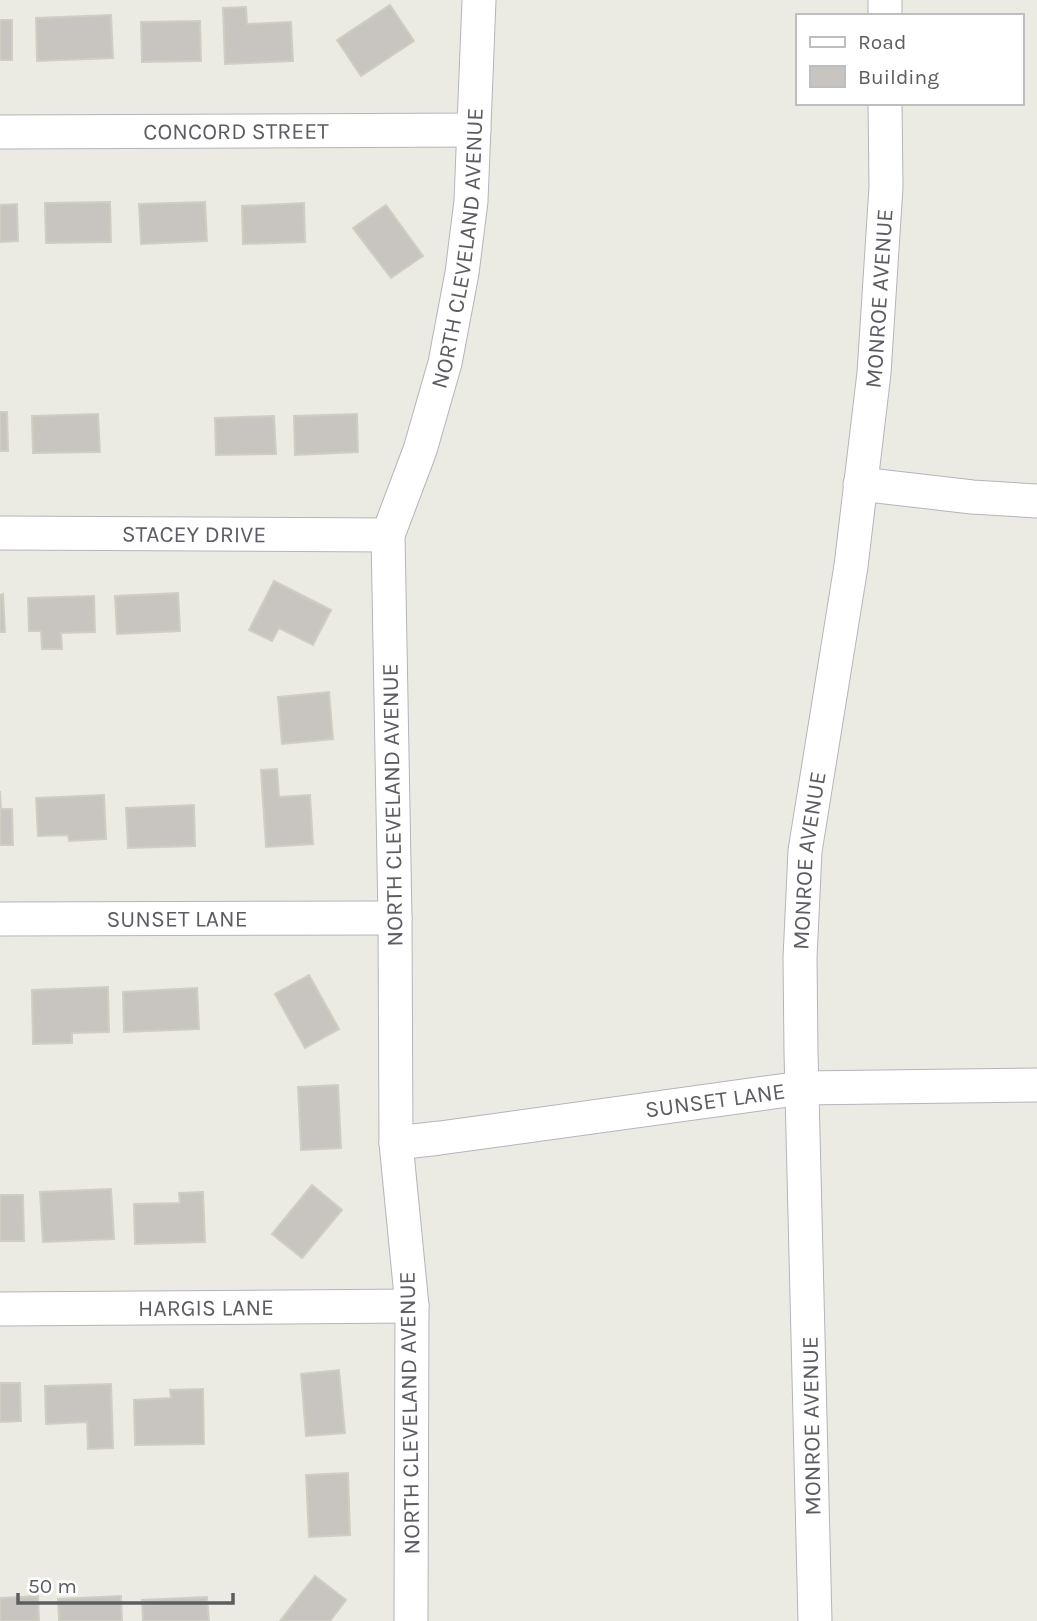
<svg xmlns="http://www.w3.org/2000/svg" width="1037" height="1621" font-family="Karla,sans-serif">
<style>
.building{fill:#c8c5c0;stroke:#d0cec2;stroke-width:2}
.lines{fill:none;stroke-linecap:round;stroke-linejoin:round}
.minor-casing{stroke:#b3b5b9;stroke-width:35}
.minor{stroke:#fff;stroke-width:33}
.labels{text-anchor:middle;stroke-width:5;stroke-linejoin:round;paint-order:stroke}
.street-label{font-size:23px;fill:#5b5d62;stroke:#fff}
</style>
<rect width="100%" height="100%" fill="#ecebe3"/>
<g class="building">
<polygon points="390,5 414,41 361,76 337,40"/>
<polygon points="246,7 247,24 291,22 293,61 225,64 223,8"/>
<polygon points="111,15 113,58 37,61 36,18"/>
<rect x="0" y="20" width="12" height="40"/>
<polygon points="200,21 201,61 142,62 141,22"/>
<polygon points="110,202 111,242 46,243 45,203"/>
<polygon points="205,202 207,241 141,244 139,204"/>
<polygon points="304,203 305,242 243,244 242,206"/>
<polygon points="17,204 18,241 0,242 0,205"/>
<polygon points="386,205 423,256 391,278 353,228"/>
<polygon points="0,412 7,412 8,451 0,451"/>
<polygon points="98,414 100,452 33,453 32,416"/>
<polygon points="357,414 358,452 295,455 294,416"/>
<polygon points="274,416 276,454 216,455 215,418"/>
<polygon points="274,581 331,610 313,645 279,628 272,641 249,630"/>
<polygon points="178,593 180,631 117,634 115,596"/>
<polygon points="3,594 5,632 0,632 0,595"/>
<polygon points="94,596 95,632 61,633 62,649 42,649 41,631 29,631 28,598"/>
<polygon points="329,692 333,739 282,744 278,697"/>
<polygon points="277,769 279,797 310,795 313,844 266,847 261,770"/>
<polygon points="0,791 1,809 12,809 13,845 0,845"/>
<polygon points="104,795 106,839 69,841 68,835 38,836 36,798"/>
<polygon points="194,805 195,846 128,848 126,808"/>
<polygon points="309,975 339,1029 305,1048 275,994"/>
<polygon points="108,987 109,1032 72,1033 72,1043 33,1044 32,990"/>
<polygon points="197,988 199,1029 124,1032 123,992"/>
<polygon points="338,1085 341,1148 301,1150 298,1087"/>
<polygon points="312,1185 342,1210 302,1258 272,1234"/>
<polygon points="111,1189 114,1239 43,1242 40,1192"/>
<polygon points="203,1192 205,1242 135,1244 134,1204 180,1203 179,1193"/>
<polygon points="0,1195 23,1195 24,1241 0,1241"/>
<polygon points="339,1370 345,1433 306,1436 301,1374"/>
<polygon points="0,1383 20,1383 21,1421 0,1422"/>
<polygon points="111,1384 113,1448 88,1449 87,1422 46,1424 45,1386"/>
<polygon points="203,1389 204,1444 135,1445 134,1400 171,1398 170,1390"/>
<polygon points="348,1473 350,1535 309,1537 306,1475"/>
<polygon points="315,1576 346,1600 330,1621 280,1621"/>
<polygon points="38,1596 39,1621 0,1621 0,1598"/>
<polygon points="121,1596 122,1621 59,1621 58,1599"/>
<polygon points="207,1597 209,1621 143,1621 142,1600"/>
</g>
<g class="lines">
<g class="minor-casing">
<g id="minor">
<polyline points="885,16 885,0"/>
<path id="s1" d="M0,132L474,130"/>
<polyline points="860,484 972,497 1037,501"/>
<path id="s2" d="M0,533L388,535"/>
<path id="s3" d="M0,919L395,918"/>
<path id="s4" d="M396,1143L440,1138L802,1088L1037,1085"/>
<path id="s5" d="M0,1309L412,1306"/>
<path id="s6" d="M411,1621L412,1306L396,1143L395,918L388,535L420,450L445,363L462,273L471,201L479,0"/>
<path id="s7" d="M815,1621L801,1052L800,958L805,851L851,566L874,373L886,187L885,103"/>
</g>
</g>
<use href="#minor" class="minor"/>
</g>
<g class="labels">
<g class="street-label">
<text dy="8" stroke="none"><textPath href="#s1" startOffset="236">CONCORD STREET</textPath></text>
<text dy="8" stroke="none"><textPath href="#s6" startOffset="1384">NORTH CLEVELAND AVENUE</textPath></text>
<text dy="8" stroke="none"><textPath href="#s7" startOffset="1328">MONROE AVENUE</textPath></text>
<text dy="8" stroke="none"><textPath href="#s2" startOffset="194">STACEY DRIVE</textPath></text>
<text transform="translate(392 805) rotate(-91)" y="8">NORTH CLEVELAND AVENUE</text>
<text dy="8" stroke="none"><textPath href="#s7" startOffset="761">MONROE AVENUE</textPath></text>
<text dy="8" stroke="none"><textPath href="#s3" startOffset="177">SUNSET LANE</textPath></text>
<text dy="8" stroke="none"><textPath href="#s4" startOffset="322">SUNSET LANE</textPath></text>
<text dy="8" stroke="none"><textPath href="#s5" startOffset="206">HARGIS LANE</textPath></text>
<text transform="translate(409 1413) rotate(-91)" y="8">NORTH CLEVELAND AVENUE</text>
<text transform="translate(811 1426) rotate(-91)" y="8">MONROE AVENUE</text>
</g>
</g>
<rect x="796" y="14" width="228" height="91" fill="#ffffff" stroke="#bdbec0" stroke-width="2"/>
<rect x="810" y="37" width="35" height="10" fill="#ffffff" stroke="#bdbec0" stroke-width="2"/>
<text x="858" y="49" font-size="21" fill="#5b5d62">Road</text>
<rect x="810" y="66" width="35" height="21" fill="#c8c5c0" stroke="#bdbec0" stroke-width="2"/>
<text x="858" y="84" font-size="21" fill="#5b5d62">Building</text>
<path d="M18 1593v10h215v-10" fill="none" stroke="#5b5d62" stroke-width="3.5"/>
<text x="28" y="1593" font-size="21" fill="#5b5d62" stroke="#ffffff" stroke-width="5" paint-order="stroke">50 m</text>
</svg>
